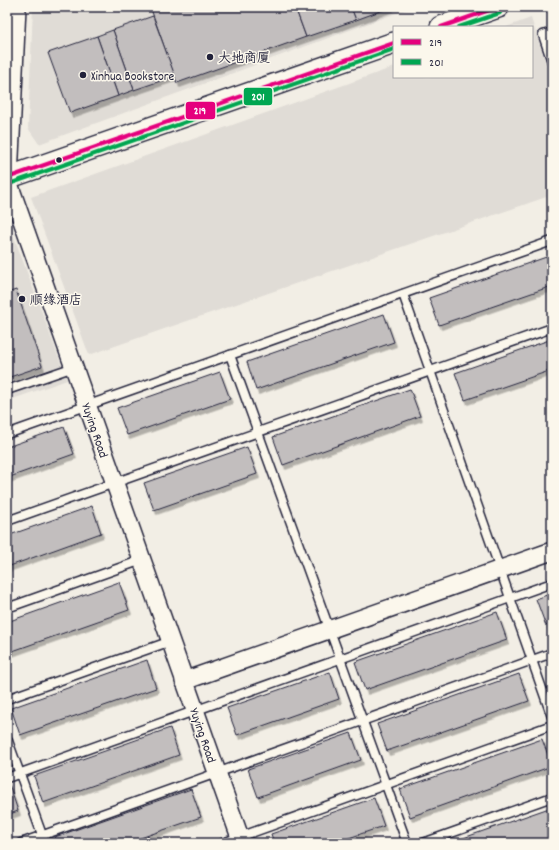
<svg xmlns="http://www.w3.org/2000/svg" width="559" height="850" font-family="Dekko,'LXGW WenKai TC',sans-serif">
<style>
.built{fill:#e0dcd6}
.building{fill:#c2bebe;stroke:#22223b;filter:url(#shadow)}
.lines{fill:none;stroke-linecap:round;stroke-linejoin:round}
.service-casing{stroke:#22223b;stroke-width:11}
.minor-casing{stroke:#22223b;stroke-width:20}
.tertiary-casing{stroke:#22223b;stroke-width:24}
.service{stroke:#fbf7ec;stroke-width:8}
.minor{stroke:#fbf7ec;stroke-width:17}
.tertiary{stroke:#fbf7ec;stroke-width:21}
.bus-1-casing{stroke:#fbf7ec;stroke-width:7}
.bus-2-casing{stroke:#fbf7ec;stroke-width:7}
.bus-1{stroke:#e5007d;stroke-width:4}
.bus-2{stroke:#00a651;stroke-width:4}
.poi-dot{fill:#22223b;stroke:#fbf7ec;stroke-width:1.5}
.labels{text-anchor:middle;stroke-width:3;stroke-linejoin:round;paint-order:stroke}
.poi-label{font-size:13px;fill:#22223b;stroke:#fbf7ec;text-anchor:start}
.street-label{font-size:13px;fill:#22223b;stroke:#fbf7ec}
.line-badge{stroke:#fbf7ec;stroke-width:1.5}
.badge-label{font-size:11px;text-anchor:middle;font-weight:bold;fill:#fff}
</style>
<defs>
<filter id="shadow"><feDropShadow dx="2.5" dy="4.5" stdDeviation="0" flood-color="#0004"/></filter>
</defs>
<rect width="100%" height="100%" fill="#f2eee5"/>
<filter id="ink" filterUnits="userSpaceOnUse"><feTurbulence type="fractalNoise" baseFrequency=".025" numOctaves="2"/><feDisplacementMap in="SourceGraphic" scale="8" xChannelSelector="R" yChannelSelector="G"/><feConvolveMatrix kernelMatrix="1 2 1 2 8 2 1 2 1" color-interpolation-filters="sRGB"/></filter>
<g filter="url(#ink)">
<g class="built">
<polygon points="33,7 413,7 39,144 28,128"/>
<polygon points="531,18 552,81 552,195 89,355 31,197 394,67 394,77 532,77 532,27 506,27"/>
<polygon points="7,218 67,380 7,401"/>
</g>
<g class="building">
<polygon points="158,7 295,7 306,37 177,83 151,9"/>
<polygon points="295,7 351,7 356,20 306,37"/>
<polygon points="351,7 391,7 356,20"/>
<polygon points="153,16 175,76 134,90 113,30"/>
<polygon points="113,30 134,90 118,96 97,36"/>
<polygon points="97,36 118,96 70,113 48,53"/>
<polygon points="552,255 552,286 439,325 429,298"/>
<polygon points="16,290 42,366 7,378 7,293"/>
<polygon points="384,314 394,342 256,390 247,362"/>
<polygon points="552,339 552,370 465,400 455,373"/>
<polygon points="220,372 230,399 127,435 117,408"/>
<polygon points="410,389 420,416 283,465 273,437"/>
<polygon points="64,427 74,454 7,478 7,447"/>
<polygon points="247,447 257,474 154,510 144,483"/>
<polygon points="92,506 101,533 7,567 7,536"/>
<polygon points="119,582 129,610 7,653 7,622"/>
<polygon points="552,593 552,624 546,626 536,599"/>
<polygon points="497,612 507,640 365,690 355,662"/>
<polygon points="147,660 156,688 20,735 11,708"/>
<polygon points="330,672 339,699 237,735 227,708"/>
<polygon points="519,674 529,701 387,751 377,724"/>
<polygon points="170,728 179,755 43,803 34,776"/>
<polygon points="351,733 361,760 258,797 248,769"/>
<polygon points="542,739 552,766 410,817 400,789"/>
<polygon points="9,784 18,811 7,815 7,785"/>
<polygon points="191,789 201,817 126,843 57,843 55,837"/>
<polygon points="374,798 384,826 334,843 274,843 271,834"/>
<polygon points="552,807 552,838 537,843 449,843"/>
</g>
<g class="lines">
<g class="service-casing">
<g id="service">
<polyline points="552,32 543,35 552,62"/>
<polyline points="403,294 552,717"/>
<polyline points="230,355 407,843"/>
<polyline points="7,390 74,367"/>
<polyline points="7,434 552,241"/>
<polyline points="7,521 552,328"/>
<polyline points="7,608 142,560"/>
<polyline points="7,699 171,641"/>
<polyline points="7,738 45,843"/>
<polyline points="7,778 552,583"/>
<polyline points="21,843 552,653"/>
<polyline points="223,843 552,725"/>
<polyline points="423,843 552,797"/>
</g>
</g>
<g class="minor-casing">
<g id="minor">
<polyline points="7,178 242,843"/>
<polyline points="184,681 552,551"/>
</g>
</g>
<g class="tertiary-casing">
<g id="tertiary">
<polyline points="441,27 498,7"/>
<polyline points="7,178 394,43"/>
<polyline points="7,178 15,7"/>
</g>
</g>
<use href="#service" class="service"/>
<use href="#minor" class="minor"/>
<use href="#tertiary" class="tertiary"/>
<g class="bus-1-casing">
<g id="bus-1">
<polyline points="441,27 498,7"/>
<polyline points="7,178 394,43"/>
</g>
</g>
<g class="bus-2-casing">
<g id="bus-2">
<polyline points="459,27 500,13"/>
<polyline points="9,184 394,49"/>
</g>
</g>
<use href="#bus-1" class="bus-1"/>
<use href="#bus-2" class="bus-2"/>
</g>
</g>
<g class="poi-dot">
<circle cx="210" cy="57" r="4"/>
<circle cx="83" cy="75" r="4"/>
<circle cx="59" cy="160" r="3.5"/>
<circle cx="22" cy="299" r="4"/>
</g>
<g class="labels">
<g class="poi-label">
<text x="218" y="62">大地商厦</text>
<text x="91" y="80">Xinhua Bookstore</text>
<text x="30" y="304">顺缘酒店</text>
</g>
<g class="street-label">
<text transform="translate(96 430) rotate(71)" y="5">Yuying Road</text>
<text transform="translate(204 735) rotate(71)" y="5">Yuying Road</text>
</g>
</g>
<g class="line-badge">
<rect x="243" y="87" width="30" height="19" rx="4" fill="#00a651"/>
<rect x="185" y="101" width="31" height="19" rx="4" fill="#e5007d"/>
</g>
<g class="badge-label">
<text x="258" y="100">201</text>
<text x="200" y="114">219</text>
</g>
<rect width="559" height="850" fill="none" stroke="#fbf7ec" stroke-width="24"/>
<rect x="12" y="12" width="535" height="826" fill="none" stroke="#22223b" stroke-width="1.5" filter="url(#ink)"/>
<rect x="393" y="26" width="140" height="52" fill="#fbf7ec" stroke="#a4a2a5"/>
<rect x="401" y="39" width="20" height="6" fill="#e5007d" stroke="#a4a2a5"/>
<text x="429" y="46" font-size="12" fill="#22223b">219</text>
<rect x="401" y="59" width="20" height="6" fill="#00a651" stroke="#a4a2a5"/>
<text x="429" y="66" font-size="12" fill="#22223b">201</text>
</svg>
